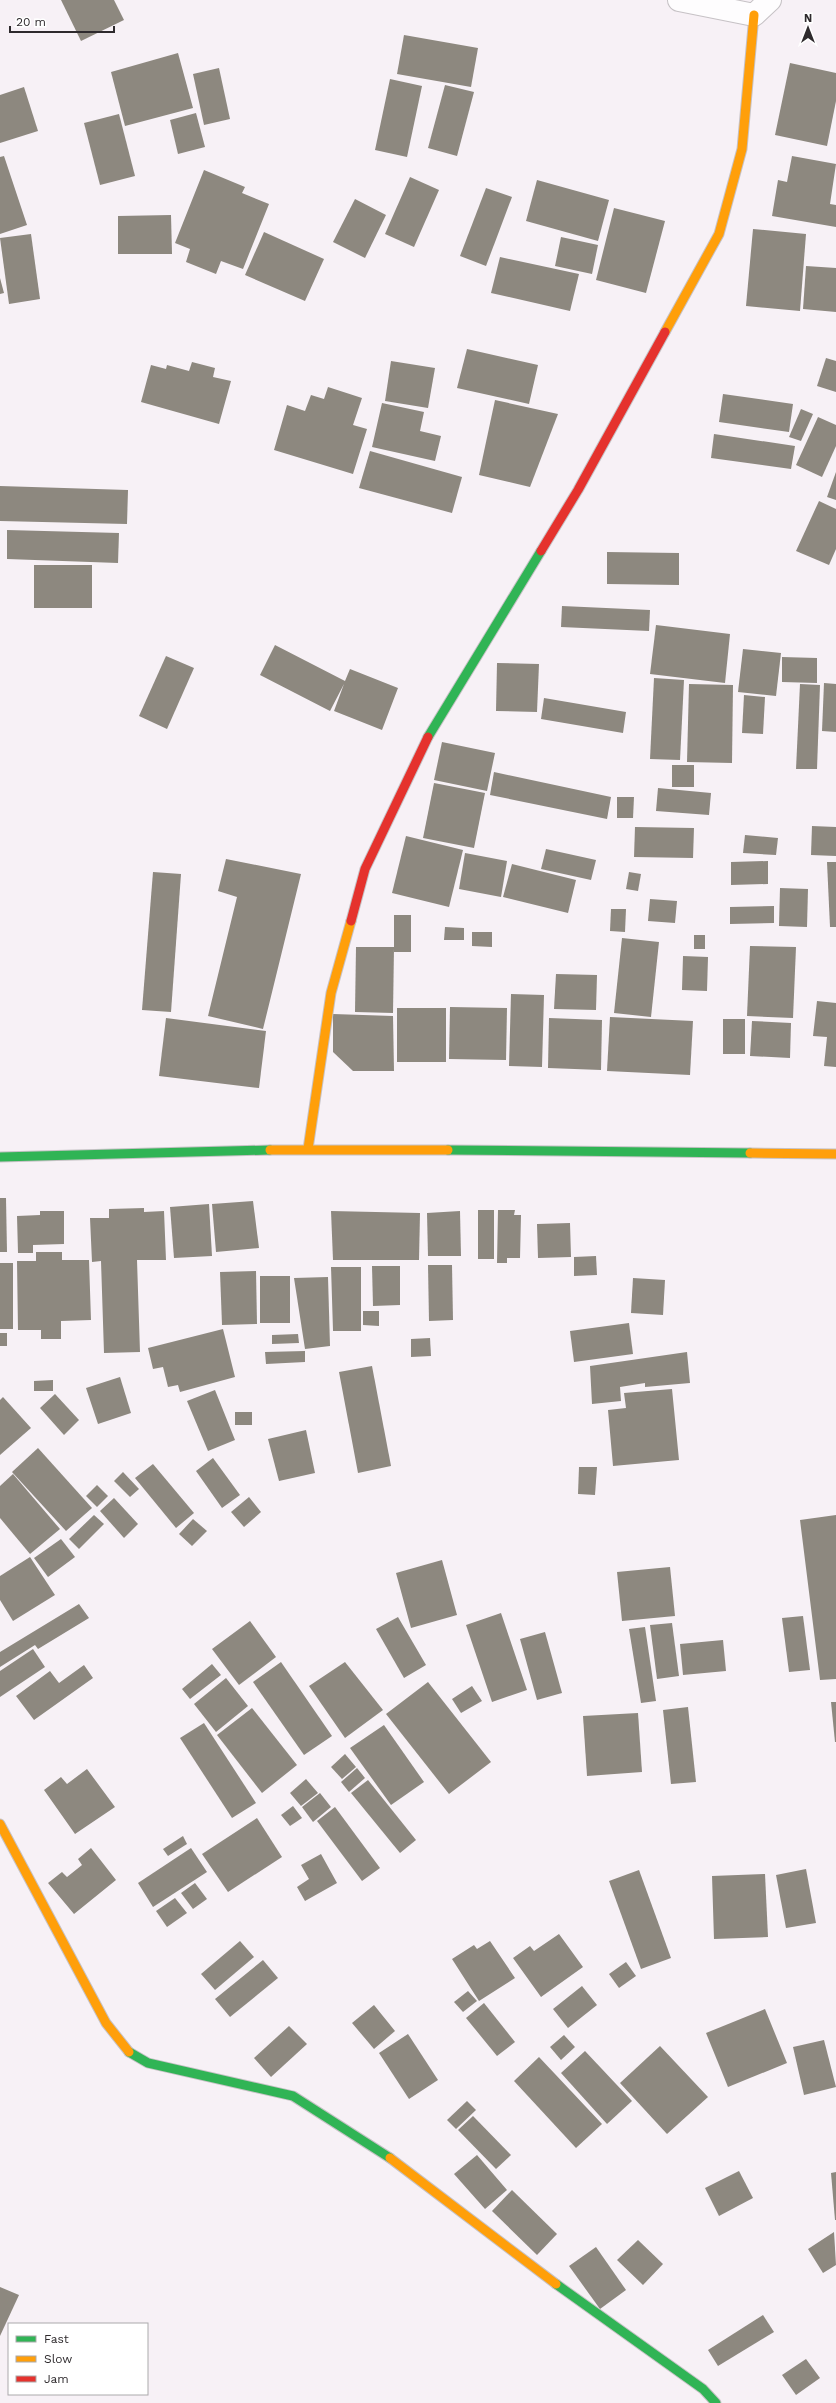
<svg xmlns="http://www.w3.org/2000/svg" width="836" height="2403" font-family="'Work Sans',sans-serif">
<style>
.building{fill:#8d887f}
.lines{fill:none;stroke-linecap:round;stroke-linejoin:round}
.street-casing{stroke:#c6c2c5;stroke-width:24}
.fast-casing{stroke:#c6c2c5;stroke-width:11}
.slow-casing{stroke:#c6c2c5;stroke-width:11}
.jam-casing{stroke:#c6c2c5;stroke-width:11}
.street{stroke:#fefdfe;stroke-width:22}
.fast{stroke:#30b455;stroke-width:9}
.slow{stroke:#ff9f0a;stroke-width:9}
.jam{stroke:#e5322d;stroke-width:9}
</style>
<rect width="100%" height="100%" fill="#f7f1f6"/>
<g class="building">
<polygon points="61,0 114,0 124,20 81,41"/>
<polygon points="404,35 478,48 471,87 397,74"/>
<polygon points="178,53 193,108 125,126 111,72"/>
<polygon points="790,63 836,73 836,101 827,146 775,135"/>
<polygon points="219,68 230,119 204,125 193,74"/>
<polygon points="390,79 422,86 407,157 375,150"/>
<polygon points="445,85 474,92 457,156 428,148"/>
<polygon points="24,87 38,131 0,143 0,95"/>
<polygon points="196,113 205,147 178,154 170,120"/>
<polygon points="119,114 135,176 100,185 84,123"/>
<polygon points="4,156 27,225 0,234 0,157"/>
<polygon points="792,156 836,164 830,204 836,205 836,227 772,216 778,180 787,182"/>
<polygon points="204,170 245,187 242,193 269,204 243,269 221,261 216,274 186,262 190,249 175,243"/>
<polygon points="410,177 439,190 414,247 385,234"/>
<polygon points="537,180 609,200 598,241 526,221"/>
<polygon points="486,188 512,197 486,266 460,256"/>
<polygon points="355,199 386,215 365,258 333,242"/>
<polygon points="614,208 665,221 646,293 596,280"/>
<polygon points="171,215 172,254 118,254 118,216"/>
<polygon points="753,229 806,234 800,311 746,306"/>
<polygon points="264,232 324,259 305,301 245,275"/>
<polygon points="31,234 40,299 9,304 0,238"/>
<polygon points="561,237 598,245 592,274 555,266"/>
<polygon points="500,257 579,274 570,311 491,293"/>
<polygon points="806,266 836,268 836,312 803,309"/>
<polygon points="0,278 4,293 0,294"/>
<polygon points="467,349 538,365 529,404 457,388"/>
<polygon points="826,358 836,361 836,392 817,386"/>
<polygon points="391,361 435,368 428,408 385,401"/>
<polygon points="192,362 215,368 213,377 231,381 219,424 141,402 151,365 166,369 167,365 189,371"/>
<polygon points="328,387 362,398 353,425 367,429 353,474 274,450 287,405 305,411 311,395 324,399"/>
<polygon points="723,394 793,404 789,432 719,422"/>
<polygon points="495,400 558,414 530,487 479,475"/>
<polygon points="382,403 424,412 420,431 441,436 435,461 372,447"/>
<polygon points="801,409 813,414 801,441 789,437"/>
<polygon points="818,417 836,425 836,446 822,477 796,465"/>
<polygon points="714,434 795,446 791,469 711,458"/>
<polygon points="370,451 462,477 452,513 359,488"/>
<polygon points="836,472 836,500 827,497"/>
<polygon points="0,486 128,490 127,524 0,521"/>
<polygon points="819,501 836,509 836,549 829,565 796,551"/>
<polygon points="7,530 119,533 118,563 7,559"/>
<polygon points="607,552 679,553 679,585 607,584"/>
<rect x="34" y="565" width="58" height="43"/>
<polygon points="562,606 650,610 649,631 561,627"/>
<polygon points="656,625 730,634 725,683 650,674"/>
<polygon points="275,645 345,681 350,669 398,688 382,730 334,711 344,684 330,711 260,675"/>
<polygon points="743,649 781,653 776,696 738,692"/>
<polygon points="166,656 194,668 167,729 139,716"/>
<polygon points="782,657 817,658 817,683 782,682"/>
<polygon points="497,663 539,664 537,712 496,711"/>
<polygon points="654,678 684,680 680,760 650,759"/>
<polygon points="824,683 836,684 836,732 822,731"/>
<polygon points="689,684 733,685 732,763 687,762"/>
<polygon points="800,684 820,685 817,769 796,769"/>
<polygon points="744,695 765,697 763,734 742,733"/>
<polygon points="544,698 626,712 623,733 541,719"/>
<polygon points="442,742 495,753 487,791 434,780"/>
<rect x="672" y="765" width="22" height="22"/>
<polygon points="494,772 611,797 607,819 490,795"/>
<polygon points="434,783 485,793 474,848 423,838"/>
<polygon points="658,788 711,793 709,815 656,811"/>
<polygon points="617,797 634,797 633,818 617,818"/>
<polygon points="812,826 836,827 836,856 811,855"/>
<polygon points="635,827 694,828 693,858 634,857"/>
<polygon points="745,835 778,838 776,855 743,853"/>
<polygon points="406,836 463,850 449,907 392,893"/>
<polygon points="546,849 596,860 591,880 541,869"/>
<polygon points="465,853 507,861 501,897 459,889"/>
<polygon points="226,859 301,874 263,1029 208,1016 237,897 218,891"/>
<polygon points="768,861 768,884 731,885 731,862"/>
<polygon points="827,862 836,862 836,927 830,927"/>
<polygon points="512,864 576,880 568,913 503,897"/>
<polygon points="153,872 181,874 171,1012 142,1010"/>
<polygon points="629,872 641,874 638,891 626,889"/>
<polygon points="780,888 808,889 807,927 779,926"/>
<polygon points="650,899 677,901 675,923 648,921"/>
<polygon points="774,906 774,923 730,924 730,907"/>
<polygon points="611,909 626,909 625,932 610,931"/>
<rect x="394" y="915" width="17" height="37"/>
<polygon points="445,927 464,928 464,940 444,940"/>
<polygon points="472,932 492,932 492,947 472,946"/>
<rect x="694" y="935" width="11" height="14"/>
<polygon points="622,938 659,942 651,1017 614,1013"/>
<polygon points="750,946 796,947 793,1018 747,1016"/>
<polygon points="356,947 394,947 393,1013 355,1012"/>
<polygon points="683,956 708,957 707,991 682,990"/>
<polygon points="556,974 597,975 596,1010 554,1009"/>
<polygon points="511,994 544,995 542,1067 509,1066"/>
<polygon points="817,1001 836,1003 836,1067 824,1066 827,1037 813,1036"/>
<polygon points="450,1007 507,1008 506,1060 449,1059"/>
<rect x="397" y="1008" width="49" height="54"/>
<polygon points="333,1014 393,1016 394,1071 353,1071 333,1052"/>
<polygon points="610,1017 693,1021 690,1075 607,1071"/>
<polygon points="166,1018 266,1031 259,1088 159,1076"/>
<polygon points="549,1018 602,1020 601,1070 548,1068"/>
<rect x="723" y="1019" width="22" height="35"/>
<polygon points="752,1021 791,1023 790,1058 750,1056"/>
<polygon points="0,1198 6,1198 7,1252 0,1252"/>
<polygon points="253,1201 259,1248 216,1252 212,1204"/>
<polygon points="209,1204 212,1256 174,1258 170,1207"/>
<polygon points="144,1208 144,1212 164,1211 166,1260 137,1260 140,1352 104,1353 101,1261 92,1262 90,1218 109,1218 109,1209"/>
<rect x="478" y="1210" width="16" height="49"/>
<polygon points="498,1210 515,1210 514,1215 521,1215 520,1258 507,1258 507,1263 497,1263"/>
<polygon points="40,1211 64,1211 64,1244 33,1245 33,1253 18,1253 17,1216 40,1215"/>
<polygon points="331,1211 420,1213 419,1260 333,1260"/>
<polygon points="460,1211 461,1256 428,1256 427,1213"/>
<polygon points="570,1223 571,1257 538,1258 537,1224"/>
<polygon points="36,1252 62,1252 62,1260 89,1260 91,1320 61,1321 61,1339 41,1339 41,1330 18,1330 17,1261 36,1261"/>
<polygon points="596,1256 597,1275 574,1276 574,1257"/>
<rect x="0" y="1263" width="13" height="66"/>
<polygon points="428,1265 452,1265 453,1320 429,1321"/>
<polygon points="372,1266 400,1266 400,1305 373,1306"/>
<polygon points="331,1267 361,1267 361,1331 333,1331"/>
<polygon points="256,1271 257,1324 222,1325 220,1272"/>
<rect x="260" y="1276" width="30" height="47"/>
<polygon points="328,1277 330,1346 305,1349 294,1278"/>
<polygon points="633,1278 665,1280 663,1315 631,1313"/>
<polygon points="363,1311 379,1311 379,1326 363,1325"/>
<polygon points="629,1323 633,1354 574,1362 570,1331"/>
<polygon points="223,1329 235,1377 180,1392 178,1385 168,1387 163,1367 153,1369 148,1348"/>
<rect x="0" y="1333" width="7" height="13"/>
<polygon points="298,1334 299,1343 272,1344 272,1335"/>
<polygon points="430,1338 431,1356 411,1357 411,1339"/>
<polygon points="305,1351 305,1362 266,1364 265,1352"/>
<polygon points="687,1352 690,1383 645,1387 645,1383 620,1387 621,1401 592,1404 590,1366"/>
<polygon points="372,1366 391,1466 358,1473 339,1372"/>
<polygon points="120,1377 131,1413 98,1424 86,1388"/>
<polygon points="53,1380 53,1391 34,1391 34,1381"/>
<polygon points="672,1389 679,1460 613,1466 608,1410 626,1408 624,1393"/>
<polygon points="215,1390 235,1440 208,1451 187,1401"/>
<polygon points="55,1394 79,1420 64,1435 40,1408"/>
<polygon points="3,1397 31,1428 0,1455 0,1400"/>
<rect x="235" y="1412" width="17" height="13"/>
<polygon points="306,1430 315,1473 279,1481 268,1439"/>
<polygon points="38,1448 92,1508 66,1531 12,1472"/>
<polygon points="213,1458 240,1495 222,1508 196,1471"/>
<polygon points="153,1464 194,1513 176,1528 135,1478"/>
<polygon points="579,1467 597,1467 595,1495 578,1494"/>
<polygon points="123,1472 139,1489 130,1497 114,1481"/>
<polygon points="13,1474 60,1529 30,1554 0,1518 0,1486"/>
<polygon points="97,1485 108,1496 97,1507 86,1496"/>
<polygon points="249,1497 261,1512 244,1527 231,1512"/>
<polygon points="114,1498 138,1524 124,1538 100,1511"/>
<polygon points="94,1515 104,1524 79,1549 69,1539"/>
<polygon points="836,1515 836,1679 820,1680 800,1520"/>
<polygon points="193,1519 207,1531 192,1546 179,1534"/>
<polygon points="61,1539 75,1557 48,1577 34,1558"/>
<polygon points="30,1557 55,1595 13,1621 0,1600 0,1576"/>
<polygon points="442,1560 457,1615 411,1628 396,1573"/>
<polygon points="670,1567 675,1616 622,1621 617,1572"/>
<polygon points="79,1604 89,1618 38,1649 35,1645 0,1667 0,1652"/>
<polygon points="501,1613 527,1690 492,1702 466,1625"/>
<polygon points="803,1616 810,1670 789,1672 782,1618"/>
<polygon points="398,1617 426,1665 404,1678 376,1629"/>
<polygon points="250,1621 276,1657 239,1685 212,1649"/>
<polygon points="672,1623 679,1676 657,1679 650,1625"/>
<polygon points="645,1627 656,1701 641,1703 629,1629"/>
<polygon points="545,1632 562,1693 537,1700 520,1639"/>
<polygon points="723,1640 726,1671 683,1675 680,1644"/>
<polygon points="33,1649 45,1667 0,1697 0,1671"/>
<polygon points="281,1662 332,1736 304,1755 253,1682"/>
<polygon points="345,1662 383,1710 345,1738 309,1686"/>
<polygon points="212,1664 221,1675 190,1699 182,1689"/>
<polygon points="84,1665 93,1678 34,1720 16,1696 50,1671 59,1683"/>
<polygon points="226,1678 248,1706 216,1732 194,1704"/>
<polygon points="428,1682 491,1762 449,1794 386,1714"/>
<polygon points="472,1686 482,1701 461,1713 452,1699"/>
<polygon points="831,1702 836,1702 836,1742 835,1742"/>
<polygon points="688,1707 696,1782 671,1784 663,1710"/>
<polygon points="252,1708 297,1765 262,1793 217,1735"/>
<polygon points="638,1713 642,1772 587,1776 583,1716"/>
<polygon points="204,1723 256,1803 232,1818 180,1738"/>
<polygon points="384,1725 424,1782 391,1805 350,1748"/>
<polygon points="345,1754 356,1767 342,1779 331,1767"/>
<polygon points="357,1768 365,1778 349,1792 341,1782"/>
<polygon points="87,1769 115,1807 75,1834 44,1790 61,1777 67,1784"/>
<polygon points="306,1779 318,1793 301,1806 290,1793"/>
<polygon points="368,1780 416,1840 400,1853 351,1793"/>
<polygon points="320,1793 331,1807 313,1822 302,1807"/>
<polygon points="293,1806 302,1818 290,1826 281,1815"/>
<polygon points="335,1807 380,1868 362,1881 317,1821"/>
<polygon points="257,1818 282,1857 228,1892 202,1854"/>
<polygon points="183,1836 187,1844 168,1856 163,1849"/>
<polygon points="91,1848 116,1880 74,1914 48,1883 62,1872 67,1877 82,1865 78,1859"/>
<polygon points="191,1848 207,1872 153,1907 138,1883"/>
<polygon points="321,1854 337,1883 305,1901 297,1887 309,1879 301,1865"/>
<polygon points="806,1869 816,1923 786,1928 776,1875"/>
<polygon points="639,1870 671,1958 641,1969 609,1881"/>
<polygon points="765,1874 768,1937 714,1939 712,1876"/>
<polygon points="195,1883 207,1899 193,1909 181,1893"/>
<polygon points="175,1898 187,1913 167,1927 156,1911"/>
<polygon points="559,1934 583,1967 541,1997 513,1958 530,1946 534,1951"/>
<polygon points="240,1941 254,1957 215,1990 201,1974"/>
<polygon points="490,1941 515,1978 479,2001 452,1959 474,1945 477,1949"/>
<polygon points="263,1960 278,1978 230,2017 215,1999"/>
<polygon points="626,1962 636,1976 619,1988 609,1974"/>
<polygon points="582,1986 597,2005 568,2028 553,2009"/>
<polygon points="468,1991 477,2001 463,2012 454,2002"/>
<polygon points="484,2003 515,2042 497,2056 466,2018"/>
<polygon points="374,2005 395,2031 374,2049 352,2023"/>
<polygon points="765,2009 787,2063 728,2087 706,2033"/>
<polygon points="289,2026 307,2044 271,2077 254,2058"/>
<polygon points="408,2034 438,2080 409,2099 379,2053"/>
<polygon points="564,2035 575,2047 561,2060 550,2047"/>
<polygon points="824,2040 836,2087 804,2095 793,2047"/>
<polygon points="660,2046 708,2097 667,2134 620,2083"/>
<polygon points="585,2051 632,2101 607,2124 561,2073"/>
<polygon points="539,2057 602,2124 576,2148 514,2081"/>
<polygon points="467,2101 476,2110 456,2129 447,2120"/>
<polygon points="473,2116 511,2155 496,2169 458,2130"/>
<polygon points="477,2155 507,2190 485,2209 454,2174"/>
<polygon points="739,2171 753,2198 719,2216 705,2188"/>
<polygon points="836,2172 836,2220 835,2220 831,2173"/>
<polygon points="512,2190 557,2234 537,2255 492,2211"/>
<polygon points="834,2232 836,2265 823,2273 808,2249"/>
<polygon points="638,2240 663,2264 643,2285 617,2260"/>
<polygon points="596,2247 626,2290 600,2309 569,2266"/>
<polygon points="0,2287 19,2295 0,2336"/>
<polygon points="763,2315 774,2332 718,2366 708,2350"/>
<polygon points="806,2359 820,2378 796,2395 782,2375"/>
</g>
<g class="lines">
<g class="street-casing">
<polyline id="street" points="679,0 754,15 770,0"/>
</g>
<g class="fast-casing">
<g id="fast">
<polyline points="428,737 541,551"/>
<polyline points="448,1150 750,1153"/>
<polyline points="0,1157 270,1150"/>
<polyline points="129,2052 148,2063 293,2096 390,2158"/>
<polyline points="556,2284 703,2389 716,2403"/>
</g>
</g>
<g class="slow-casing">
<g id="slow">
<polyline points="665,332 719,234 742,149 754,15"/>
<polyline points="308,1149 331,993 351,921"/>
<polyline points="270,1150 448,1150"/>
<polyline points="750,1153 836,1154"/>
<polyline points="0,1824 106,2023 129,2052"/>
<polyline points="390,2158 556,2284"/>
</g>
</g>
<g class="jam-casing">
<g id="jam">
<polyline points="541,551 578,490 665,332"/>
<polyline points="351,921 365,869 428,737"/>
</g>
</g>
<use href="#street" class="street"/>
<use href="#fast" class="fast"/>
<use href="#slow" class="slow"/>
<use href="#jam" class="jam"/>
</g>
<rect x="8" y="2323" width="140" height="72" fill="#ffffff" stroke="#abaaab"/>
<rect x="16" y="2336" width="20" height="6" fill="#30b455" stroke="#abaaab"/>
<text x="44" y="2343" font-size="12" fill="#2e2a2d">Fast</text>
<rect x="16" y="2356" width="20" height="6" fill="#ff9f0a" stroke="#abaaab"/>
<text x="44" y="2363" font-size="12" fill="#2e2a2d">Slow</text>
<rect x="16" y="2376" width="20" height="6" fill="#e5322d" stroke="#abaaab"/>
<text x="44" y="2383" font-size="12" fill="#2e2a2d">Jam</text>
<g transform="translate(808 28)" stroke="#ffffff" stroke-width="3" paint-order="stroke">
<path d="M0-3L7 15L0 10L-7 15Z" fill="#2e2a2d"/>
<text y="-6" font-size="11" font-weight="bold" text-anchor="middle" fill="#2e2a2d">N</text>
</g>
<path d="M10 26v6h104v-6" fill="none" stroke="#2e2a2d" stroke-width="2"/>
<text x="16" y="26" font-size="12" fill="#2e2a2d" stroke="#ffffff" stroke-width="3" paint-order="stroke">20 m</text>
</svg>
